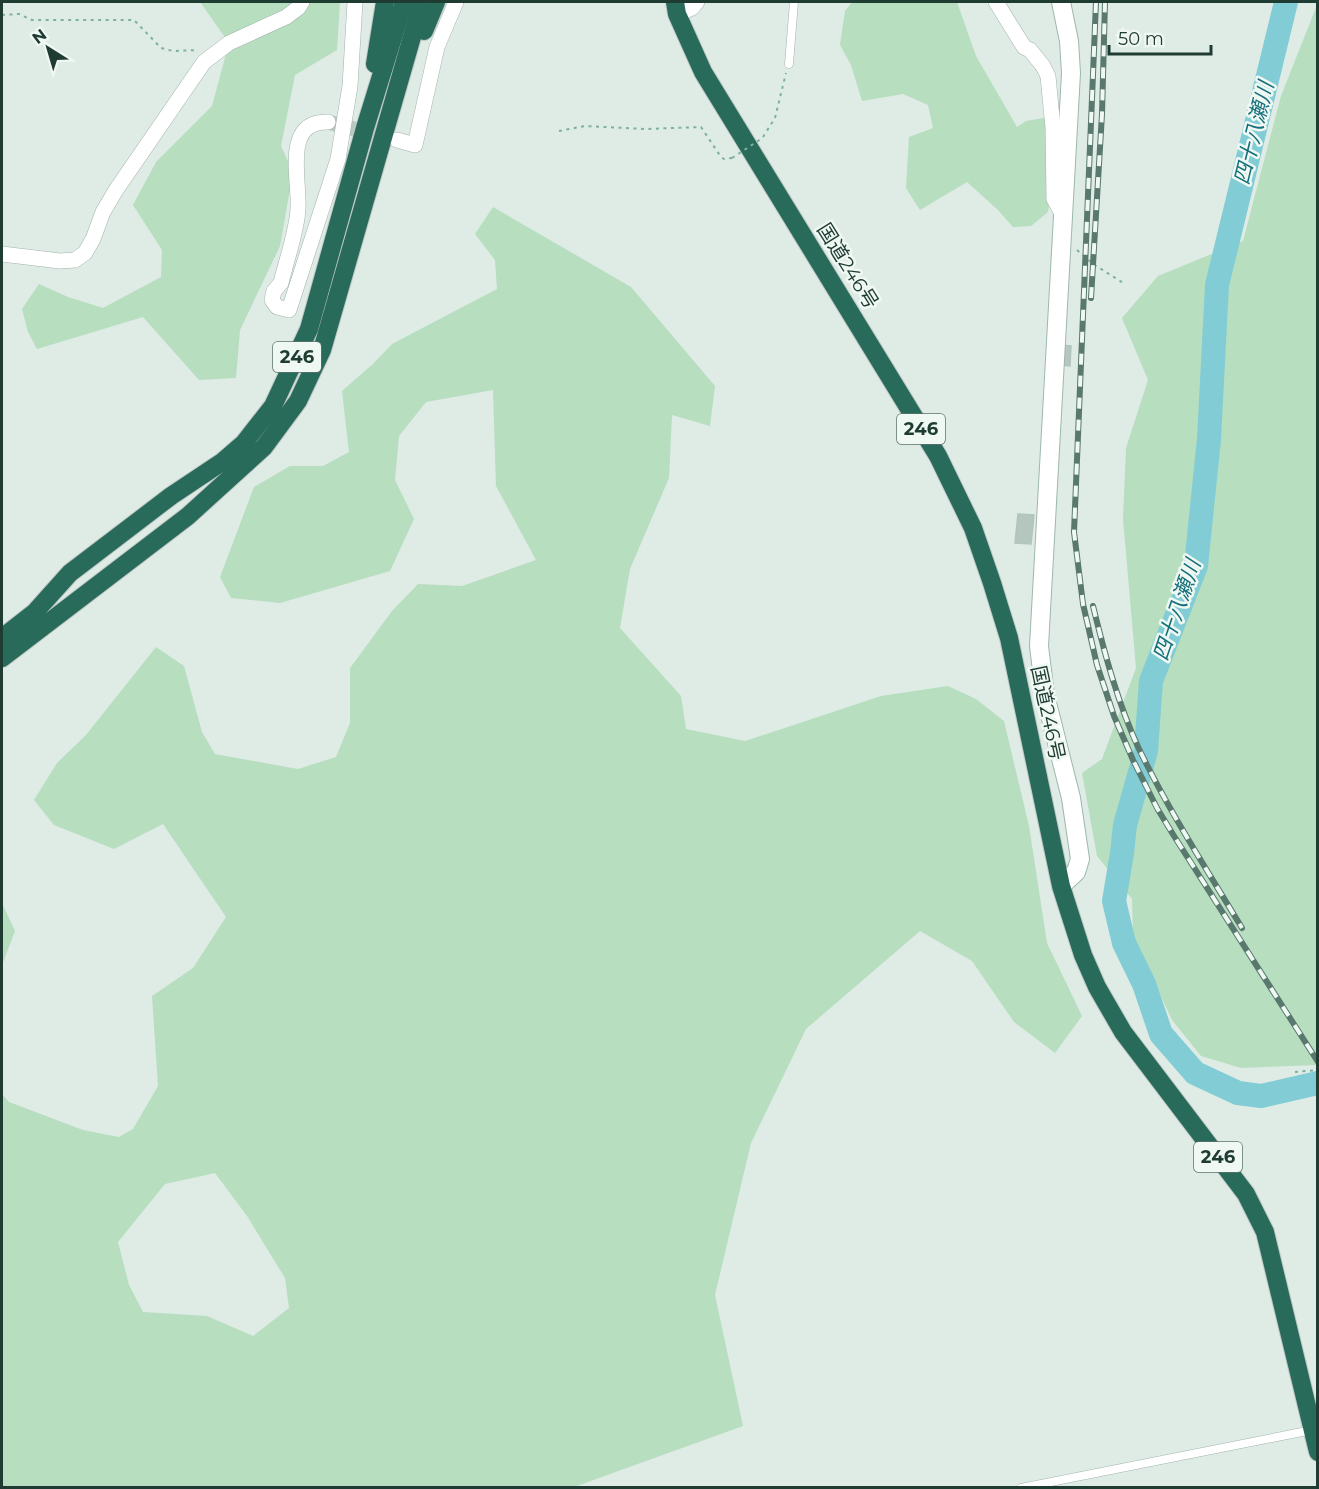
<svg xmlns="http://www.w3.org/2000/svg" width="1319" height="1489" font-family="Montserrat,'Noto Sans JP',sans-serif">
<style>
.green{fill:#b6debf;fill-rule:evenodd}
.lines{fill:none;stroke-linecap:round;stroke-linejoin:round}
.stream{stroke:#82ccd5;stroke-width:4}
.river{stroke:#82ccd5;stroke-width:24}
.building{fill:#b4c6be;stroke:#b1c5bc;stroke-width:1.5}
.street-tunnel{stroke:#b9c8c1;stroke-width:15;stroke-dasharray:15 8;stroke-linecap:butt}
.lane-casing{stroke:#a2b3ac;stroke-width:9}
.street-casing{stroke:#a2b3ac;stroke-width:16}
.secondary-casing{stroke:#9db8ad;stroke-width:20}
.highway-casing{stroke:#c0c8c6;stroke-width:20}
.path{stroke:#7db19e;stroke-width:2;stroke-dasharray:3 4.5;stroke-linecap:butt}
.lane{stroke:#fff;stroke-width:8}
.street{stroke:#fff;stroke-width:15}
.secondary{stroke:#fff;stroke-width:18}
.highway{stroke:#296b5a;stroke-width:18}
.rail-casing{stroke:#59786e;stroke-width:6}
.rail{stroke:#eff8f3;stroke-width:4;stroke-dasharray:11;stroke-linecap:butt}
.path-bridge{stroke:#7db19e;stroke-width:2;stroke-dasharray:3 4.5;stroke-linecap:butt}
.labels{text-anchor:middle;stroke-width:5;stroke-linejoin:round;paint-order:stroke}
.shield{fill:#eff8f3;stroke:#5d746d;stroke-width:1.5}
.shield-label{font-size:18px;font-weight:bold;fill:#1f3c33}
.street-label{font-size:20px;fill:#1f3c33;stroke:#eff8f3}
.water-label{font-size:21px;font-style:italic;fill:#15707c;stroke:#eff8f3}
</style>
<rect width="100%" height="100%" fill="#dfebe5"/>
<g class="green">
<polygon points="200,2 340,2 337,50 295,75 281,146 293,172 280,246 240,330 236,378 199,380 143,317 37,349 28,332 22,309 39,284 68,297 103,308 161,277 162,250 133,205 156,162 212,106 229,43"/>
<polygon points="852,2 957,2 976,56 1017,127 1026,121 1061,115 1048,212 1031,226 1013,227 998,210 967,182 920,210 906,188 909,137 933,128 928,105 903,94 862,101 851,65 840,45 845,11"/>
<polygon points="1317,5 1317,1065 1241,1068 1201,1056 1172,1020 1133,935 1132,899 1097,856 1082,773 1102,759 1136,668 1123,519 1126,448 1148,380 1122,318 1158,276 1243,241 1281,96"/>
<path d="M493,207L631,287L715,386L710,426L672,415L669,478L630,569L620,628L681,696L686,729L745,741L881,696L948,686L976,699L1004,721L1029,826L1047,943L1082,1016L1055,1053L1014,1022L972,961L920,931L806,1029L751,1143L715,1295L743,1426L574,1487H2V1094L9,1102L83,1130L119,1137L133,1129L158,1086L152,996L193,968L226,917L163,824L114,849L54,825L34,800L57,763L86,735L156,647L184,666L202,732L215,754L298,769L336,757L350,723V668L392,611L418,584L462,586L536,560L496,486L493,390L426,402L399,436L395,480L414,519L390,571L280,603L231,598L220,577L254,487L290,466H323L349,452L342,391L373,364L392,344L497,289L495,260L475,234ZM215,1173L247,1216L285,1278L289,1308L253,1336L207,1316L143,1312L129,1285L118,1242L165,1184Z"/>
<polygon points="2,903 15,931 2,965"/>
</g>
<g class="lines">
<polyline class="stream" points="2,1487 2,1488"/>
<polyline class="river" points="1286,2 1217,285 1209,439 1196,566 1151,681 1146,751 1125,825 1122,853 1114,901 1124,943 1144,984 1161,1034 1195,1073 1238,1093 1261,1096 1318,1083"/>
</g>
<g class="building">
<polygon points="1061,345 1071,346 1070,366 1060,365"/>
<polygon points="1018,514 1034,515 1031,544 1015,543"/>
</g>
<g class="lines">
<polyline class="street-tunnel" points="328,122 394,140"/>
<g class="lane-casing">
<g id="lane">
<polyline points="789,64 794,2"/>
<polyline points="1021,1488 1312,1430"/>
</g>
</g>
<g class="street-casing">
<g id="street">
<polyline points="996,2 1024,47 1030,50 1043,66 1048,76 1053,128 1054,199 1063,215"/>
<polyline points="677,14 692,8 697,2"/>
<path d="M328,122C282,121 300,179 298,209C297,231 286,261 281,283L274,291L272,300L277,307L289,310L338,159L350,86L355,2"/>
<polyline points="397,140 415,145 437,47 456,2"/>
<polyline points="2,254 60,261 75,260 85,253 93,239 103,212 116,190 204,62 229,43 286,17 298,8 302,2"/>
</g>
</g>
<g class="secondary-casing">
<polyline id="secondary" points="1061,886 1076,872 1080,859 1071,798 1045,695 1039,646 1071,73 1069,41 1061,2"/>
</g>
<g class="highway-casing">
<g id="highway">
<polyline points="675,2 677,14 703,72 938,456 973,528 992,583 1009,638 1061,886 1083,955 1097,987 1123,1032 1246,1194 1265,1232 1318,1452"/>
<polyline points="424,31 436,2"/>
<polyline points="375,64 385,2"/>
<polyline points="2,638 35,612 70,573 171,496 222,462 244,443 273,406 309,329 365,128 404,2"/>
<polyline points="2,658 188,516 264,447 298,401 322,350 422,2"/>
</g>
</g>
<g class="path">
<polyline points="2,15 19,14 32,20 134,20 161,48 173,51 197,50"/>
<polyline points="559,131 585,126 646,129 701,127 721,157 724,159 732,158"/>
<polyline points="763,137 775,118 786,73"/>
<polyline points="1077,250 1093,264 1125,284"/>
<polyline points="1295,1072 1318,1070"/>
</g>
<use href="#lane" class="lane"/>
<use href="#street" class="street"/>
<use href="#secondary" class="secondary"/>
<use href="#highway" class="highway"/>
<g class="rail-casing">
<g id="rail">
<polyline points="1096,2 1074,532 1083,604 1097,665 1114,716 1133,760 1157,808 1174,836 1318,1062"/>
<polyline points="1091,298 1102,114 1105,2"/>
<path d="M1093,606C1105,655 1118,704 1139,749C1169,811 1207,870 1242,928"/>
</g>
</g>
<use href="#rail" class="rail"/>
<polyline class="path-bridge" points="732,158 761,139"/>
</g>
<g class="labels">
<g class="shield">
<rect x="273" y="342" width="48" height="30" rx="4.5"/>
<rect x="897" y="414" width="48" height="30" rx="4.5"/>
<rect x="1194" y="1142" width="48" height="30" rx="4.5"/>
</g>
<g class="shield-label">
<text x="297" y="363">246</text>
<text x="921" y="435">246</text>
<text x="1218" y="1163">246</text>
</g>
<g class="street-label">
<text transform="translate(848 266) rotate(58)" y="7">国道246号</text>
<text transform="translate(1048 713) rotate(78)" y="7">国道246号</text>
</g>
<g class="water-label">
<text transform="translate(1254 133) rotate(-76)" y="7">四十八瀬川</text>
<text transform="translate(1177 610) rotate(-71)" y="7">四十八瀬川</text>
</g>
</g>
<rect width="1319" height="1489" fill="none" stroke="#1f3c33" stroke-width="6"/>
<g transform="translate(48 48) rotate(323)" stroke="#eff8f3" stroke-width="4.5" paint-order="stroke">
<path d="M0-4.5L10 22L0 15L-10 22Z" fill="#1f3c33"/>
<text y="-9" font-size="16" font-weight="bold" text-anchor="middle" fill="#1f3c33">N</text>
</g>
<path d="M1109 45v9h102v-9" fill="none" stroke="#1f3c33" stroke-width="3"/>
<text x="1118" y="45" font-size="18" fill="#1f3c33" stroke="#eff8f3" stroke-width="4.5" paint-order="stroke">50 m</text>
</svg>
